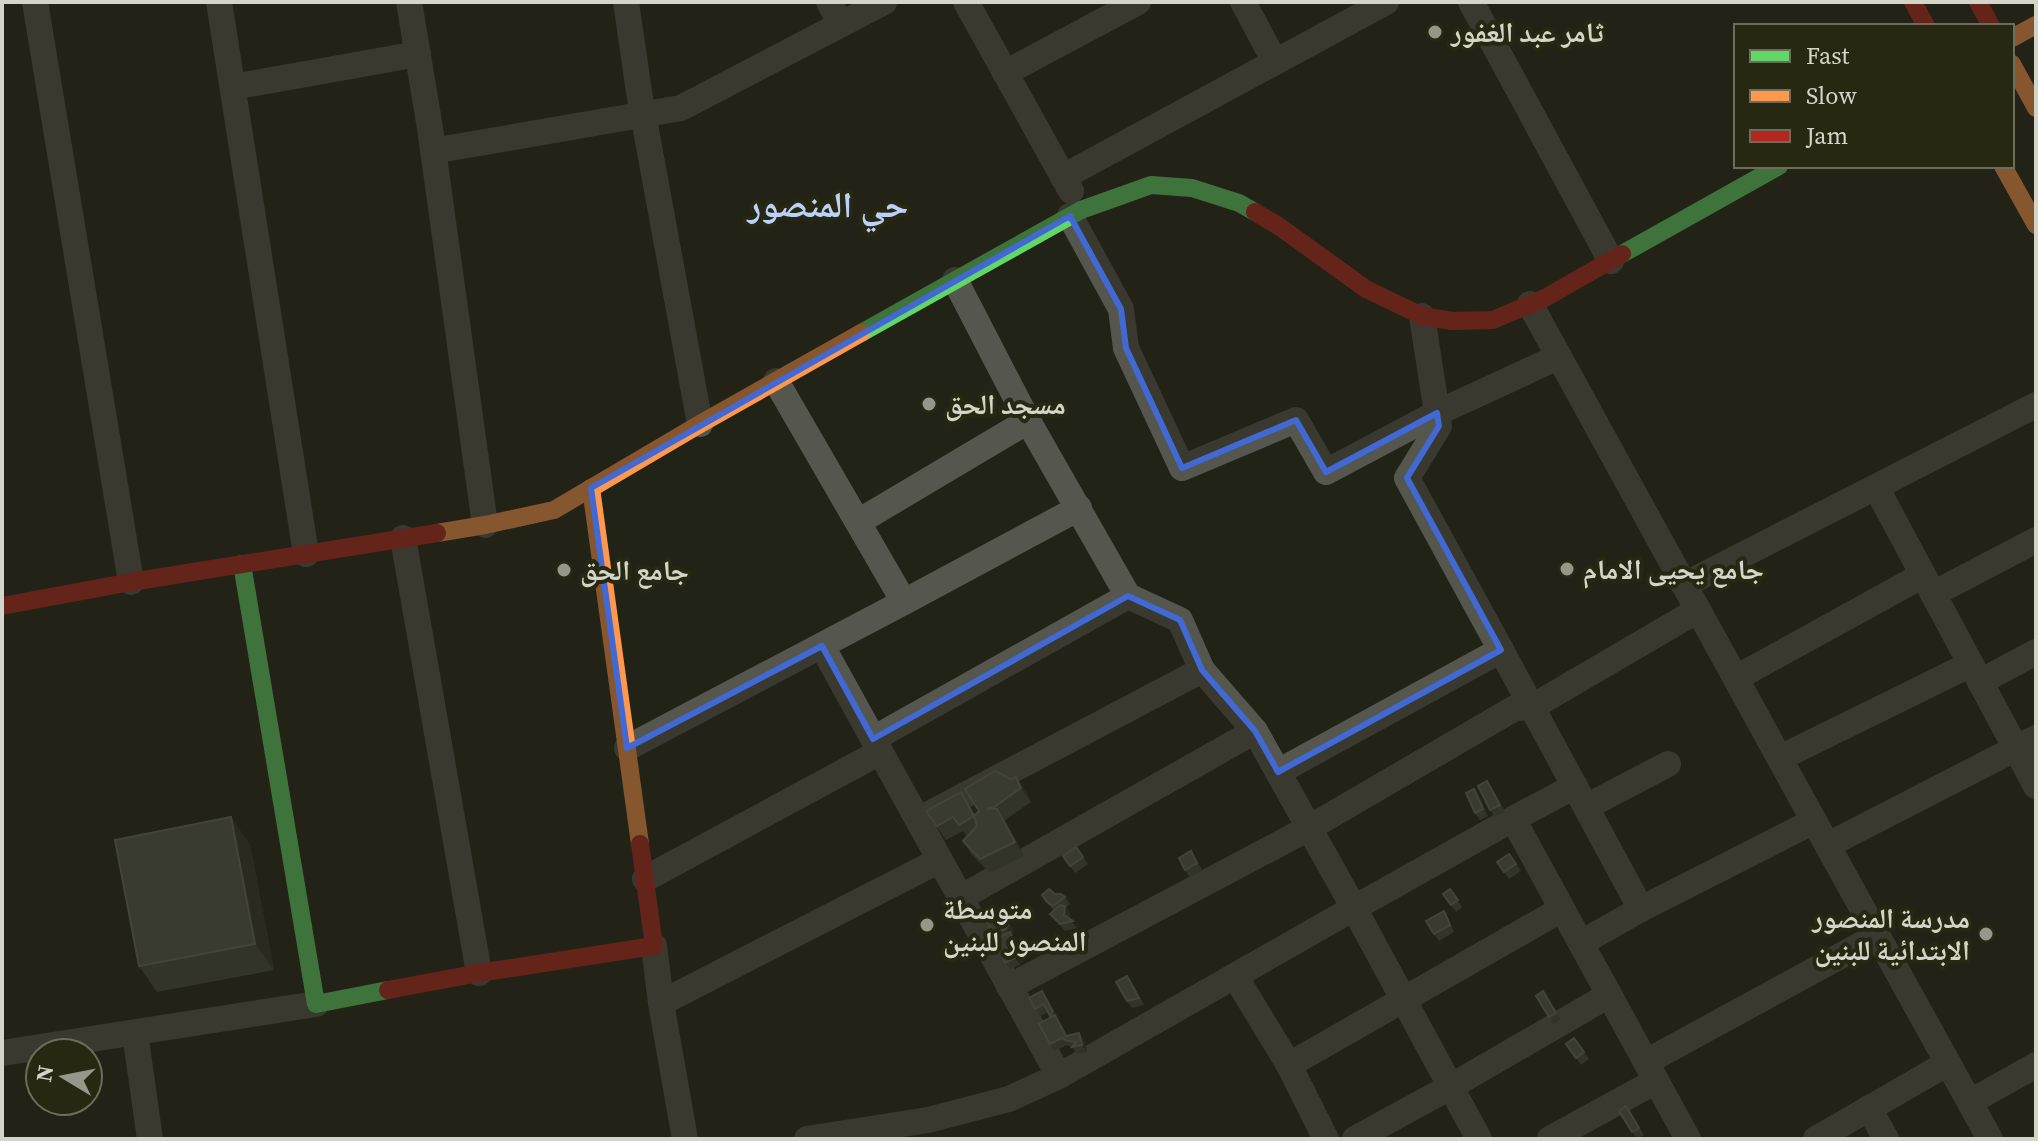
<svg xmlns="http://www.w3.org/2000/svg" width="2038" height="1141" font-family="'Source Serif 4','Noto Naskh Arabic',serif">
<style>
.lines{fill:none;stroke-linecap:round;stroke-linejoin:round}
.street{stroke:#55564d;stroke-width:26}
.fast{stroke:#63d668;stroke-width:18}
.slow{stroke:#ff974d;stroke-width:18}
.jam{stroke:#b3261e;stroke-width:18}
.wall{fill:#484a3e}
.shaded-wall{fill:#333428}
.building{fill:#57594d;stroke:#6b6d60;stroke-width:2}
.marked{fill:none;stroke:#4169d5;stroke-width:6;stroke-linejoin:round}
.poi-dot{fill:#95978a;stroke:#272812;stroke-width:3}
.labels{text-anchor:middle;stroke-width:8;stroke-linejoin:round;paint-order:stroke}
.poi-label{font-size:28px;font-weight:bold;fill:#d3d5c8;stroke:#272812;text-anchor:start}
.district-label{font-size:36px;font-weight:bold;fill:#bcd1f9;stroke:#272812}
</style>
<rect width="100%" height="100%" fill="#222317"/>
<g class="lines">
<g class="street">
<polyline points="35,2 131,582"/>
<polyline points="219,2 306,554"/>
<polyline points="409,2 430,128 485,525"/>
<polyline points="626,2 639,92 700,424"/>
<polyline points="829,2 841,24"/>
<polyline points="966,2 1071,191"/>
<polyline points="1243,2 1275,62"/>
<polyline points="1471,2 1611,261"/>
<polyline points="1005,73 1138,2"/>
<polyline points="233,87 418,54"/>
<polyline points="433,151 681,108 884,2"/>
<polyline points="1063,177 1386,2"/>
<polyline points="1070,216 1121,309 1126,348 1182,468 1296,420 1326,472 1437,413 1558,357"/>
<polyline points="955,280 1028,421 1128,596 1180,620 1202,670 1255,731"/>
<polyline points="1876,487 2036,786"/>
<polyline points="858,522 1028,421"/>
<polyline points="403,538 479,973"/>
<polyline points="1684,585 2036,405"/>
<polyline points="1933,594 2036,540"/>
<polyline points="904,602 1079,508"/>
<polyline points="1501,650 1641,909 1814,821 1530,304"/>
<polyline points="1736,678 1923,575"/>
<polyline points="1980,682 2036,652"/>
<polyline points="873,739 1128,596"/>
<polyline points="627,748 904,602 776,381"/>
<polyline points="1780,758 1971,664"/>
<polyline points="1278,772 1501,650 1407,478 1439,426 1422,316"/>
<polyline points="1586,807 1668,764"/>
<polyline points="931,813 1202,670"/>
<polyline points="1513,819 1575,786"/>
<polyline points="1814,821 1990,1139"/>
<polyline points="1828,845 2036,738"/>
<polyline points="645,879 880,752"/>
<polyline points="960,898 1255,731 1354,908 1059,1076"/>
<polyline points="1581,943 1641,909"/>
<polyline points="654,946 661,1003 685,1139"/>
<polyline points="1235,976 1289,1065 1326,1139"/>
<polyline points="1009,987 1309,828 1515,708 1532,707 1698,610"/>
<polyline points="661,1003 940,860"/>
<polyline points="135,1033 150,1139"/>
<polyline points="2,1053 316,1004"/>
<polyline points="1646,1062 1877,936"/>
<polyline points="1289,1065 1562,909"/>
<polyline points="1970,1102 2036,1065"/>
<polyline points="1869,1108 1886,1139"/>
<polyline points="807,1139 928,1120 1009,1099 1059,1076 822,646"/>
<polyline points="1355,1139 1450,1087 1609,995"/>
<polyline points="1479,1139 1354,908 1513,819 1688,1139"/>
<polyline points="1550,1139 1656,1081"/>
<polyline points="1816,1139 1948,1063"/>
</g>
<g class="fast">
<polyline points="1622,254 1779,166"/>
<polyline points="861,333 1081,210 1151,185 1192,188 1239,203 1255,212"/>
<polyline points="242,564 316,1004 388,990"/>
</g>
<g class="slow">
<polyline points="2012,38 2036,25"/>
<polyline points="2012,64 2036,108"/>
<polyline points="2003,166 2036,225"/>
<polyline points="591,488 640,844"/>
<polyline points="437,533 485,525 554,510 700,424 861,333"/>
</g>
<g class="jam">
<polyline points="1913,2 1926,26"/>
<polyline points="1978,2 1991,26"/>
<polyline points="1255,212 1280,227 1366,289 1422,316 1452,321 1493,320 1545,298 1622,254"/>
<polyline points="2,606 131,582 437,533"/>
<polyline points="388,990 479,973 654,946 640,844"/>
</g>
</g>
<g class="wall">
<polygon points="995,771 1026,791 1031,802 1005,820 1024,856 990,873 972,855 963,841 967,837 963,831 946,840 926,811 961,792 975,815 979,811"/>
<polygon points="1492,788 1505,812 1495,817 1490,810"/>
<polygon points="1474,789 1479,796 1488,816 1480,820 1475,813"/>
<polygon points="250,844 274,970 157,992 139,966"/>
<polygon points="1076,847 1088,864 1075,873 1063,856"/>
<polygon points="1191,851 1202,870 1190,877 1185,870"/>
<polygon points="1509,854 1521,871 1509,879 1497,862"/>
<polygon points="1450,889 1462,907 1456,912 1443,894"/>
<polygon points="1055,894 1065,897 1070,904 1066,907 1070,913 1069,919 1077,928 1065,931 1050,914 1054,910 1052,909 1042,895"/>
<polygon points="999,909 1014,931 1012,934 1024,960 1020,965 1010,969 1005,963 995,939 992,934"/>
<polygon points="1444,911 1448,918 1454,932 1439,941 1434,934"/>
<polygon points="1127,976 1132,983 1144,1005 1132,1008 1127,1001"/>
<polygon points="1042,991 1067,1036 1079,1033 1084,1040 1087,1052 1077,1054 1073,1048 1067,1045 1054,1051 1050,1044 1051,1017 1048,1012 1040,1016 1035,1009"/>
<polygon points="1543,991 1561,1019 1554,1024 1536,996"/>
<polygon points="1574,1038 1589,1059 1581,1065 1566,1044"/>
<polygon points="1626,1106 1644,1135 1637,1139 1619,1111"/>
</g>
<g class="shaded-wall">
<polygon points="1016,777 1026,791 1031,802 1021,788"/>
<polygon points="1474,789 1479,796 1488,816 1483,809"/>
<polygon points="961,792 970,806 983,830 974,816"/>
<polygon points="997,809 1006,823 1024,856 1015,842"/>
<polygon points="231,817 250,844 274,970 255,944"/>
<polygon points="1065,906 1070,913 1069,922 1064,915"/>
<polygon points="1009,924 1014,931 1012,934 1024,960 1020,965 1015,958 1011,936 1006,929"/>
<polygon points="1042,991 1047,998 1071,1043 1050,1016"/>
<polygon points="1079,1033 1084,1040 1087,1052 1082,1045"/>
</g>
<g class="building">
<polygon points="995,771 1010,779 1016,777 1021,788 994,807 987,809 997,809 1015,842 980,859 963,841 977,826 974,816 979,811 965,789"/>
<polygon points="1487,781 1500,805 1490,810 1478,786"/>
<polygon points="1474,789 1483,809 1475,813 1466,793"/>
<polygon points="961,792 974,816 959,825 953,817 937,826 926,811"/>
<polygon points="231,817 255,944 139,966 115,840"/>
<polygon points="1076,847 1083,857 1070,866 1063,856"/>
<polygon points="1191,851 1197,863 1185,870 1179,858"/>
<polygon points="1509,854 1516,864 1504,872 1497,862"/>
<polygon points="1049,889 1055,894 1061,894 1065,897 1053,906 1047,902 1042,895"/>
<polygon points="1450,889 1458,900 1451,905 1443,894"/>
<polygon points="1060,905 1065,906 1064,915 1073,921 1060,924 1050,914"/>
<polygon points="999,909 1009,924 1006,929 992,934 984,912"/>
<polygon points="1444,911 1450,925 1434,934 1426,921"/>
<polygon points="1010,932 1019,953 1015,958 1005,963 994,939"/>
<polygon points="1127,976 1139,998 1127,1001 1116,982"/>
<polygon points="1042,991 1053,1012 1050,1016 1044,1004 1035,1009 1029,998"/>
<polygon points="1543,991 1556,1013 1549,1017 1536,996"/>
<polygon points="1055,1015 1066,1036 1079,1033 1082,1045 1072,1047 1076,1042 1068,1041 1062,1038 1050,1044 1039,1024"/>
<polygon points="1574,1038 1584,1052 1576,1058 1566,1044"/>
<polygon points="1626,1106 1639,1128 1632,1132 1619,1111"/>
</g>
<path d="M0 0H2038V1141H0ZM1070,216L1121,309L1126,348L1182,468L1296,420L1326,472L1437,413L1439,426L1407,478L1501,650L1278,772L1255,731L1202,670L1180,620L1128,596L873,739L822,646L627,748L591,488Z" fill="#222317" fill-opacity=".55" fill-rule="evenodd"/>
<path class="marked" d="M1070,216L1121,309L1126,348L1182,468L1296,420L1326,472L1437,413L1439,426L1407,478L1501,650L1278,772L1255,731L1202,670L1180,620L1128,596L873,739L822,646L627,748L591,488Z"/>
<g class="poi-dot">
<circle cx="1435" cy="32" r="8"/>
<circle cx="929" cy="404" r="8"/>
<circle cx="1567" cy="569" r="8"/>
<circle cx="564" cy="570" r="8"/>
<circle cx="927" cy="925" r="8"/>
<circle cx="1986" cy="934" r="8"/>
</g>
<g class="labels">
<g class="poi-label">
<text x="1451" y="42">ثامر عبد الغفور</text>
<text x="945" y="414">مسجد الحق</text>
<text x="1583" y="579">جامع يحيى الامام</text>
<text x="580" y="580">جامع الحق</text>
<text x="943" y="919">متوسطة<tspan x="943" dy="32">المنصور للبنين</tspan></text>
<text x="1970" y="928" text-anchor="end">مدرسة المنصور<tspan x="1970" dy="32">الابتدائية للبنين</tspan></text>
</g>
<g class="district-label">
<text x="828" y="217">حي المنصور</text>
</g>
</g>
<rect width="2038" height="1141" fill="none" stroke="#d3d5c8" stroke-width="8"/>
<rect x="1734" y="24" width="280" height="144" fill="#272812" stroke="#6c6d5b" stroke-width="2"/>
<rect x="1750" y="50" width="40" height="12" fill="#63d668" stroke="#6c6d5b" stroke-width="2"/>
<text x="1806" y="64" font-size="24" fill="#d3d5c8">Fast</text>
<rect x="1750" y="90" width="40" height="12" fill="#ff974d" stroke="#6c6d5b" stroke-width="2"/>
<text x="1806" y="104" font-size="24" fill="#d3d5c8">Slow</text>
<rect x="1750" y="130" width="40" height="12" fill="#b3261e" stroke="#6c6d5b" stroke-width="2"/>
<text x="1806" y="144" font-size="24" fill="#d3d5c8">Jam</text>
<g transform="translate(64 1077) rotate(280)"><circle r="38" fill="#272812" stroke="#6c6d5b" stroke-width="2"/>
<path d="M0-6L14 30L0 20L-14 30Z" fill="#95978a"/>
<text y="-12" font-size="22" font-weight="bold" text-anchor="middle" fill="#d3d5c8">N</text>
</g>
</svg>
